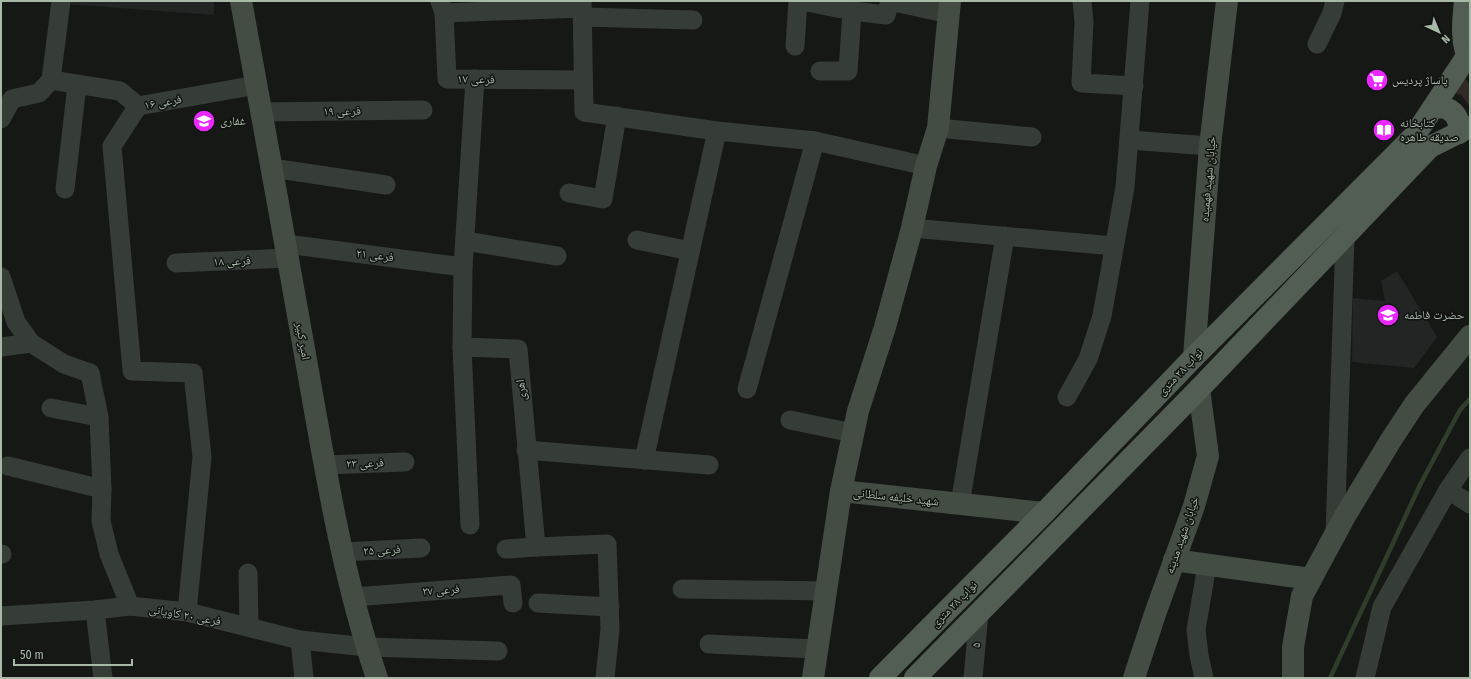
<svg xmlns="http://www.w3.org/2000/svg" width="1471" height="679" font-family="'Fira Sans Condensed','Noto Naskh Arabic',sans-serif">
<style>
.built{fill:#222523}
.green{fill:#302925}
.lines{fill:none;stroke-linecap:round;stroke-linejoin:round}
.stream{stroke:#313d2b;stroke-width:4.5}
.street{stroke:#363d37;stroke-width:19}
.secondary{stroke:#444d44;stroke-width:22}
.primary{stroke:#525d53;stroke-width:22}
.labels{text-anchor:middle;stroke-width:3;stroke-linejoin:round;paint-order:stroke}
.street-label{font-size:12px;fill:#a8b9a7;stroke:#111311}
.poi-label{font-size:12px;fill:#a8b9a7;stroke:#111311;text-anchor:start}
</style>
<rect width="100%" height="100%" fill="#161816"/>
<g class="built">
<polygon points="69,1 214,1 214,15 67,4"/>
<polygon points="1397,271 1437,337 1414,368 1352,362 1353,298 1385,301 1381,281"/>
</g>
<polygon class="green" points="1464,76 1470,86 1470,107 1461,95 1451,92"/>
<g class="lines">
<polyline class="stream" points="1330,678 1421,483 1460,410 1470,399"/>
<g class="street">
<polyline points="440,1 444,13 447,79 583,80"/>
<polyline points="582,1 584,112 717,131 815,141 926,166"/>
<polyline points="802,1 852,11 886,15 890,1 949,14"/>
<polyline points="1082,1 1084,22 1081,83 1134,86"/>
<polyline points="444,13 582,8"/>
<polyline points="582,17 693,20"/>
<polyline points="1317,44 1332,13 1335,1"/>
<polyline points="795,46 798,1"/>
<polyline points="820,71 848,71 852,11"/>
<polyline points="475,79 463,267 462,347 518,349 536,547 607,544 610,629 605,678"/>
<polyline points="51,80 120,91 138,106 256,85"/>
<polyline points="138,106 112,146 132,371 193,373 202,457 187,612"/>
<polyline points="261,112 423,110"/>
<polyline points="1,119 12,99 39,93 51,80 61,1"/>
<polyline points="938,128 1032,137"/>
<polyline points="1129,140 1210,146"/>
<polyline points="272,168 386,185"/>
<polyline points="65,189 77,85"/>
<polyline points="569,193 603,199 617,116"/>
<polyline points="912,228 1114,246"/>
<polyline points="637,240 690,251"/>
<polyline points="465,241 557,256"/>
<polyline points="286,244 463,267"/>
<polyline points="176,263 288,258"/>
<polyline points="1,277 16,322 31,343 64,364 90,373 99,417 102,489 101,521 109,554 130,606"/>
<polyline points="1,347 31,343"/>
<polyline points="462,347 470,525"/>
<polyline points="747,389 815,141"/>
<polyline points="1067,397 1088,359 1102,316 1125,187 1140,1"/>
<polyline points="51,408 99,417"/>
<polyline points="790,420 853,433"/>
<polyline points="526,450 709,465"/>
<polyline points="644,460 717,131"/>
<polyline points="325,465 405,462"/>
<polyline points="8,466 102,489"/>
<polyline points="1448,490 1470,504"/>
<polyline points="960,504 1005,236"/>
<polyline points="1335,534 1345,237"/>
<polyline points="506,549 536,547"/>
<polyline points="342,552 421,548"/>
<polyline points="1,554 2,554"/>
<polyline points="248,573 249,627"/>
<polyline points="682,589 826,591"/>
<polyline points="354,597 511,585 513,603"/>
<polyline points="538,603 610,607"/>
<polyline points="95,610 103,678"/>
<polyline points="1,616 95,610 130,606 187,612 300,640 367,647 498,651"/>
<polyline points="300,640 304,678"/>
<polyline points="709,644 817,649"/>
<polyline points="973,678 979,613"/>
<polyline points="1204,678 1199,655 1196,630 1207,565"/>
<polyline points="1365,678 1382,607 1448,490 1470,458"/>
</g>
<g class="secondary">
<path d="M241,1C263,121 285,240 306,360C325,467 342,575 377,678"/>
<polyline points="1194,357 1210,146 1227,1"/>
<polyline points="841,491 1044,513"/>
<polyline points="1174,560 1311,579"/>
<polyline points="813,678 841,491 858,411 885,327 912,228 926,166 938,128 950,1"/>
<polyline points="1134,678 1155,614 1194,506 1208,456 1199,389"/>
<polyline points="1293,678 1293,647 1302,596 1311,579 1345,516 1391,440 1414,405 1470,336"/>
</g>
<g class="primary">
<path d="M1465,1C1463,20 1460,43 1470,61"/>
<path d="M1433,108C1450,104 1461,116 1459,133"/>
<polyline points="880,678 1044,513 1194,357 1415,135 1467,56"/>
<polyline points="915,678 1199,389 1430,147 1470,127"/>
</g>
</g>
<defs>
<g id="supermarket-disc" transform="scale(1.15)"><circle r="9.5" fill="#ea27ff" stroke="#111311"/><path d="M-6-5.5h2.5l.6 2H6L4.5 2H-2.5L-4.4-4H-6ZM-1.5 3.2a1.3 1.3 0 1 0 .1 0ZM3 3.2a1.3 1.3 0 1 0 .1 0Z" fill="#fff"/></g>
<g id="school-disc" transform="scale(1.15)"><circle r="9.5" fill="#ea27ff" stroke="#111311"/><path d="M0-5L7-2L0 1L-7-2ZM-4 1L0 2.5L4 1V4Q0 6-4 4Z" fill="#fff"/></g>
<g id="library-disc" transform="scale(1.15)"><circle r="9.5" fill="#ea27ff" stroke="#111311"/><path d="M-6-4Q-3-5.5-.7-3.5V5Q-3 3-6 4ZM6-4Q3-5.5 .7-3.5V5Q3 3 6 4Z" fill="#fff"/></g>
</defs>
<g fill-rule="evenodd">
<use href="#supermarket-disc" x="1377" y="80"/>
<use href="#school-disc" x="204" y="121"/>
<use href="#library-disc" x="1384" y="130"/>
<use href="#school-disc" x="1388" y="315"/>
</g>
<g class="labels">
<g class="street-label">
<text transform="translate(476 79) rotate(1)" y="4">فرعی ۱۷</text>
<text transform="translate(163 102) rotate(-10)" y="4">فرعی ۱۶</text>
<text transform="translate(342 111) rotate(-1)" y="4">فرعی ۱۹</text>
<text transform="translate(1208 179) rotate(-85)" y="4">خیابان شهید فهمیده</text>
<text transform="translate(375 255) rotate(7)" y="4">فرعی ۲۱</text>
<text transform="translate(232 261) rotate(-2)" y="4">فرعی ۱۸</text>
<text transform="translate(303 341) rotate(80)" y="4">امیر کبیر</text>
<text transform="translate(1180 372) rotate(-46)" y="4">نواب ۲۸ متری</text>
<text transform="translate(521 390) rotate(-95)" y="4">اهری</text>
<text transform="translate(365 463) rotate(-2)" y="4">فرعی ۲۳</text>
<text transform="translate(896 497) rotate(6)" y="4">شهید خلیفه سلطانی</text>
<text transform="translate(1182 535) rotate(-71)" y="4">خیابان شهید مدینه</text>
<text transform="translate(382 550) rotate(-3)" y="4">فرعی ۲۵</text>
<text transform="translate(441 590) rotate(-4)" y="4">فرعی ۲۷</text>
<text transform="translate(954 604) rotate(-45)" y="4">نواب ۲۸ متری</text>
<text transform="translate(185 615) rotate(10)" y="4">فرعی ۲۰ کاویانی</text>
<text transform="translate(976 645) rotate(-85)" y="4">۵</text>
</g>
<g class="poi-label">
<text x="1392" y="84">پاساژ پردیس</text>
<text x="220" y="125">غفاری</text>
<text x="1400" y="127">کتابخانه<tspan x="1400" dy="14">صدیقه طاهره</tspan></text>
<text x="1404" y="319">حضرت فاطمه</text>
</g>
</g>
<rect width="1471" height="679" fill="none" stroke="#a8b9a7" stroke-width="4"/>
<g transform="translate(1439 32) rotate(136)" stroke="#111311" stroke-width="3" paint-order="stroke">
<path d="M0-3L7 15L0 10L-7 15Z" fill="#a8b9a7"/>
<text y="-6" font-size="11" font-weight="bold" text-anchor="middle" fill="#a8b9a7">N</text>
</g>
<path d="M14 659v6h118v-6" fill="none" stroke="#a8b9a7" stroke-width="2"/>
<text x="20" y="659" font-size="12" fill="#a8b9a7" stroke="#111311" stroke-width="3" paint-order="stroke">50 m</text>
</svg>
